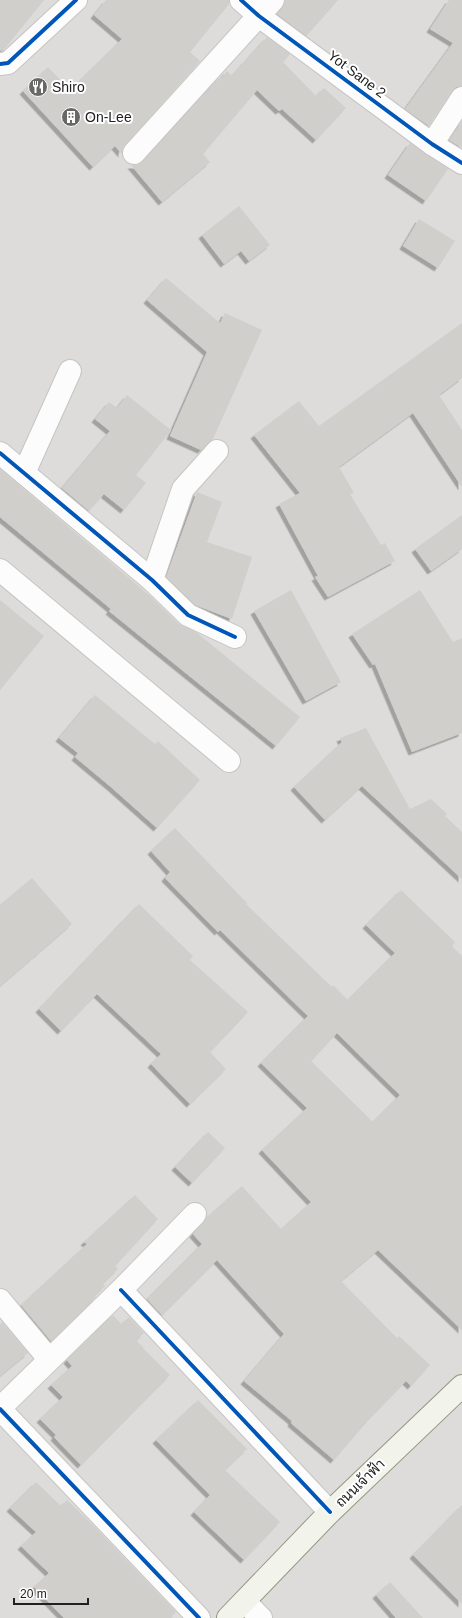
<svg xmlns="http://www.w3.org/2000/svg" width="462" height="1618" font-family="Helvetica,Sarabun,sans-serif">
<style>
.residential{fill:#dddcda}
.building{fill:#d1cfcc;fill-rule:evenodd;filter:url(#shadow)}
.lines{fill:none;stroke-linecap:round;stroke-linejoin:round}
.street-casing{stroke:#c5c5c3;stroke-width:24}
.secondary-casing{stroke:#939881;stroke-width:24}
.street{stroke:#fcfcfc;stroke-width:22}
.secondary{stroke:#f2f4ec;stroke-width:22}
.cycleway-casing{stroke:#fff;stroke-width:6}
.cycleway{stroke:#0057b8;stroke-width:4}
.labels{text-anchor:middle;stroke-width:4;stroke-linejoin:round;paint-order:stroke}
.street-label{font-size:14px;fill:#202020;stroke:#fff}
.poi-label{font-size:14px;fill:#202020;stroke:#fff;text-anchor:start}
</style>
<defs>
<filter id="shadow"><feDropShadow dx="-3.5" dy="3.5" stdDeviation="0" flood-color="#0004"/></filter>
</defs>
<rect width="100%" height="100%" fill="#eeede9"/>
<rect class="residential" x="0" y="0" width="462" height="1618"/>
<g class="building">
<polygon points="0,0 44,0 5,48 0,51"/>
<polygon points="106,0 229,0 229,4 190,52 200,61 125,145 122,150 122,154 115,146 93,167 23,91 48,67 70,90 122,39 94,15"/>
<polygon points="285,0 338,0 306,36 277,14 282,8"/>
<polygon points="449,0 462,0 462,86 456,87 452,91 429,126 405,109 453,43 430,29"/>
<polygon points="267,37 290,54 283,62 316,96 324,88 346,108 316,140 282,109 279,111 257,90 203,154 210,162 162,202 131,165 137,165 143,161 219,78 221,79 227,71 232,76"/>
<polygon points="462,121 462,148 449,140"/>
<polygon points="410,143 448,169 426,201 388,175"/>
<polygon points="239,206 270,245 249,261 241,251 224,264 202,235"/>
<polygon points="419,219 455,241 438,268 403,246"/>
<polygon points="166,278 220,323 225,313 262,330 213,439 201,450 170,436 207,352 147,300"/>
<polygon points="462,323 462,378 439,395 462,430 462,487 413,413 339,467 354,493 350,494 381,545 385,543 395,561 328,597 315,577 318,576 279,504 300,493 254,435 299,401 319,426"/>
<polygon points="127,395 171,430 136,475 146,483 124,510 104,494 89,511 62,488 110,431 95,419 109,402 117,408"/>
<polygon points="0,469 149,595 179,624 196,632 300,717 276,746 109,611 111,609 0,517"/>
<polygon points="197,492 222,502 207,542 252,557 232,619 195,605 166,577"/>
<polygon points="462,515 462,549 431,571 415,549"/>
<polygon points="291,590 341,682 306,701 254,611"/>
<polygon points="420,590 453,642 462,638 462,733 412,752 375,664 373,665 352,634"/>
<polygon points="0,600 44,636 0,690"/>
<polygon points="95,695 155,744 158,741 200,780 157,828 111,787 75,757 78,753 59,738"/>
<polygon points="366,728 410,809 431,799 447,814 445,816 462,832 462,879 362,786 325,820 294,787 342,742 340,738"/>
<path d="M175,828L247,903L246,904L332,987L333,985L348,1000L395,953L366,925L401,890L455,942L452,946L462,956V1330L378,1250L341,1281L397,1338L399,1336L430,1365L411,1386L406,1381L370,1418L334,1460L291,1423L292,1421L244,1381L284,1334L217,1260L162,1315L147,1299L202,1244L193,1234L206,1218L242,1186L281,1229L311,1202L262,1150L307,1108L261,1063L308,1016L220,930L218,932L165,878L170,872L151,851ZM337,1033L400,1095L373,1122L311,1061Z"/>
<polygon points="32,878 72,924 0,986 0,905"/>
<polygon points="139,904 193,956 190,960 248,1012 210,1052 226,1069 190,1104 151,1064 161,1054 97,994 61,1031 39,1009"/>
<polygon points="208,1132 225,1148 192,1183 175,1167"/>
<polygon points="135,1195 158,1219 115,1266 118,1269 103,1283 105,1286 94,1296 96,1297 51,1341 21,1305 87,1244 84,1242"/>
<polygon points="113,1315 121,1324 129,1317 144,1333 136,1340 143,1347 143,1348 170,1375 81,1465 54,1437 56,1435 40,1419 63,1397 51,1385 72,1366 67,1360"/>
<polygon points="2,1322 28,1353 0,1376 0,1325"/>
<polygon points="198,1400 247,1449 225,1470 280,1522 244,1560 194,1512 210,1495 156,1440"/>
<polygon points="36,1482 61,1506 67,1500 91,1523 176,1612 170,1618 64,1618 34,1587 49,1573 21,1546 36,1532 10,1508"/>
<polygon points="462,1505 462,1604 413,1555"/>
<polygon points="390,1582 423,1618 396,1618 376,1595"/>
</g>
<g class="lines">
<g class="street-casing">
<g id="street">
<polyline points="241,0 259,16 432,144 462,163"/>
<polyline points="0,64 8,63 76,0"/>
<polyline points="432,144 462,98"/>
<polyline points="134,153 273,0"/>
<polyline points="0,453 152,580 188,615 235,637"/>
<polyline points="24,473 70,371"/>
<polyline points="0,570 229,761"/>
<polyline points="152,580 183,489 217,451"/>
<polyline points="121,1290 330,1512"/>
<polyline points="0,1300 49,1359"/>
<polyline points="0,1408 121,1290 195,1214"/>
<polyline points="0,1409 199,1618"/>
<polyline points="245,1602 261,1618"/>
</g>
</g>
<g class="secondary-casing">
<polyline id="secondary" points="228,1618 330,1512 462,1386"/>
</g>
<use href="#street" class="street"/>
<use href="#secondary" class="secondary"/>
<g class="cycleway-casing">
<g id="cycleway">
<polyline points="241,0 259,16 432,144 462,163"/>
<polyline points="0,64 8,63 76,0"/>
<polyline points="0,453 152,580 188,615 235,637"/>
<polyline points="121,1290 330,1512"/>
<polyline points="0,1409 199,1618"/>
</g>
</g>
<use href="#cycleway" class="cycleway"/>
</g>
<defs>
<g id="restaurant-disc" transform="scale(1)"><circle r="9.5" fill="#686866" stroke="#fff"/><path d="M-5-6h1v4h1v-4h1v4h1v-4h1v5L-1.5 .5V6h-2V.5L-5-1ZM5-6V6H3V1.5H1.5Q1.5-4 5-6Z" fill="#fff"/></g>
<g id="building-disc" transform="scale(1)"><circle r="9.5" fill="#686866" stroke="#fff"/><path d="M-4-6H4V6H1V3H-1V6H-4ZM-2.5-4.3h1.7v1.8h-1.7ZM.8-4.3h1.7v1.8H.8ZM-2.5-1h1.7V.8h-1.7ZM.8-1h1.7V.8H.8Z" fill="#fff"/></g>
</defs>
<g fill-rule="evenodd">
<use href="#restaurant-disc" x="38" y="87"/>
<use href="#building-disc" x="71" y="117"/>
</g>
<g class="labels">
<g class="street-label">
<text transform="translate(357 74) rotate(37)" y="5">Yot Sane 2</text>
<text transform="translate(360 1483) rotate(-44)" y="5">ถนนเจ้าฟ้า</text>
</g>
<g class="poi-label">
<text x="52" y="92">Shiro</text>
<text x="85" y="122">On-Lee</text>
</g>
</g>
<path d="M14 1598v6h74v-6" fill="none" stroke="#202020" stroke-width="2"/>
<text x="20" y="1598" font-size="12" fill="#202020" stroke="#ffffff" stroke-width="3" paint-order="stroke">20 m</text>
</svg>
